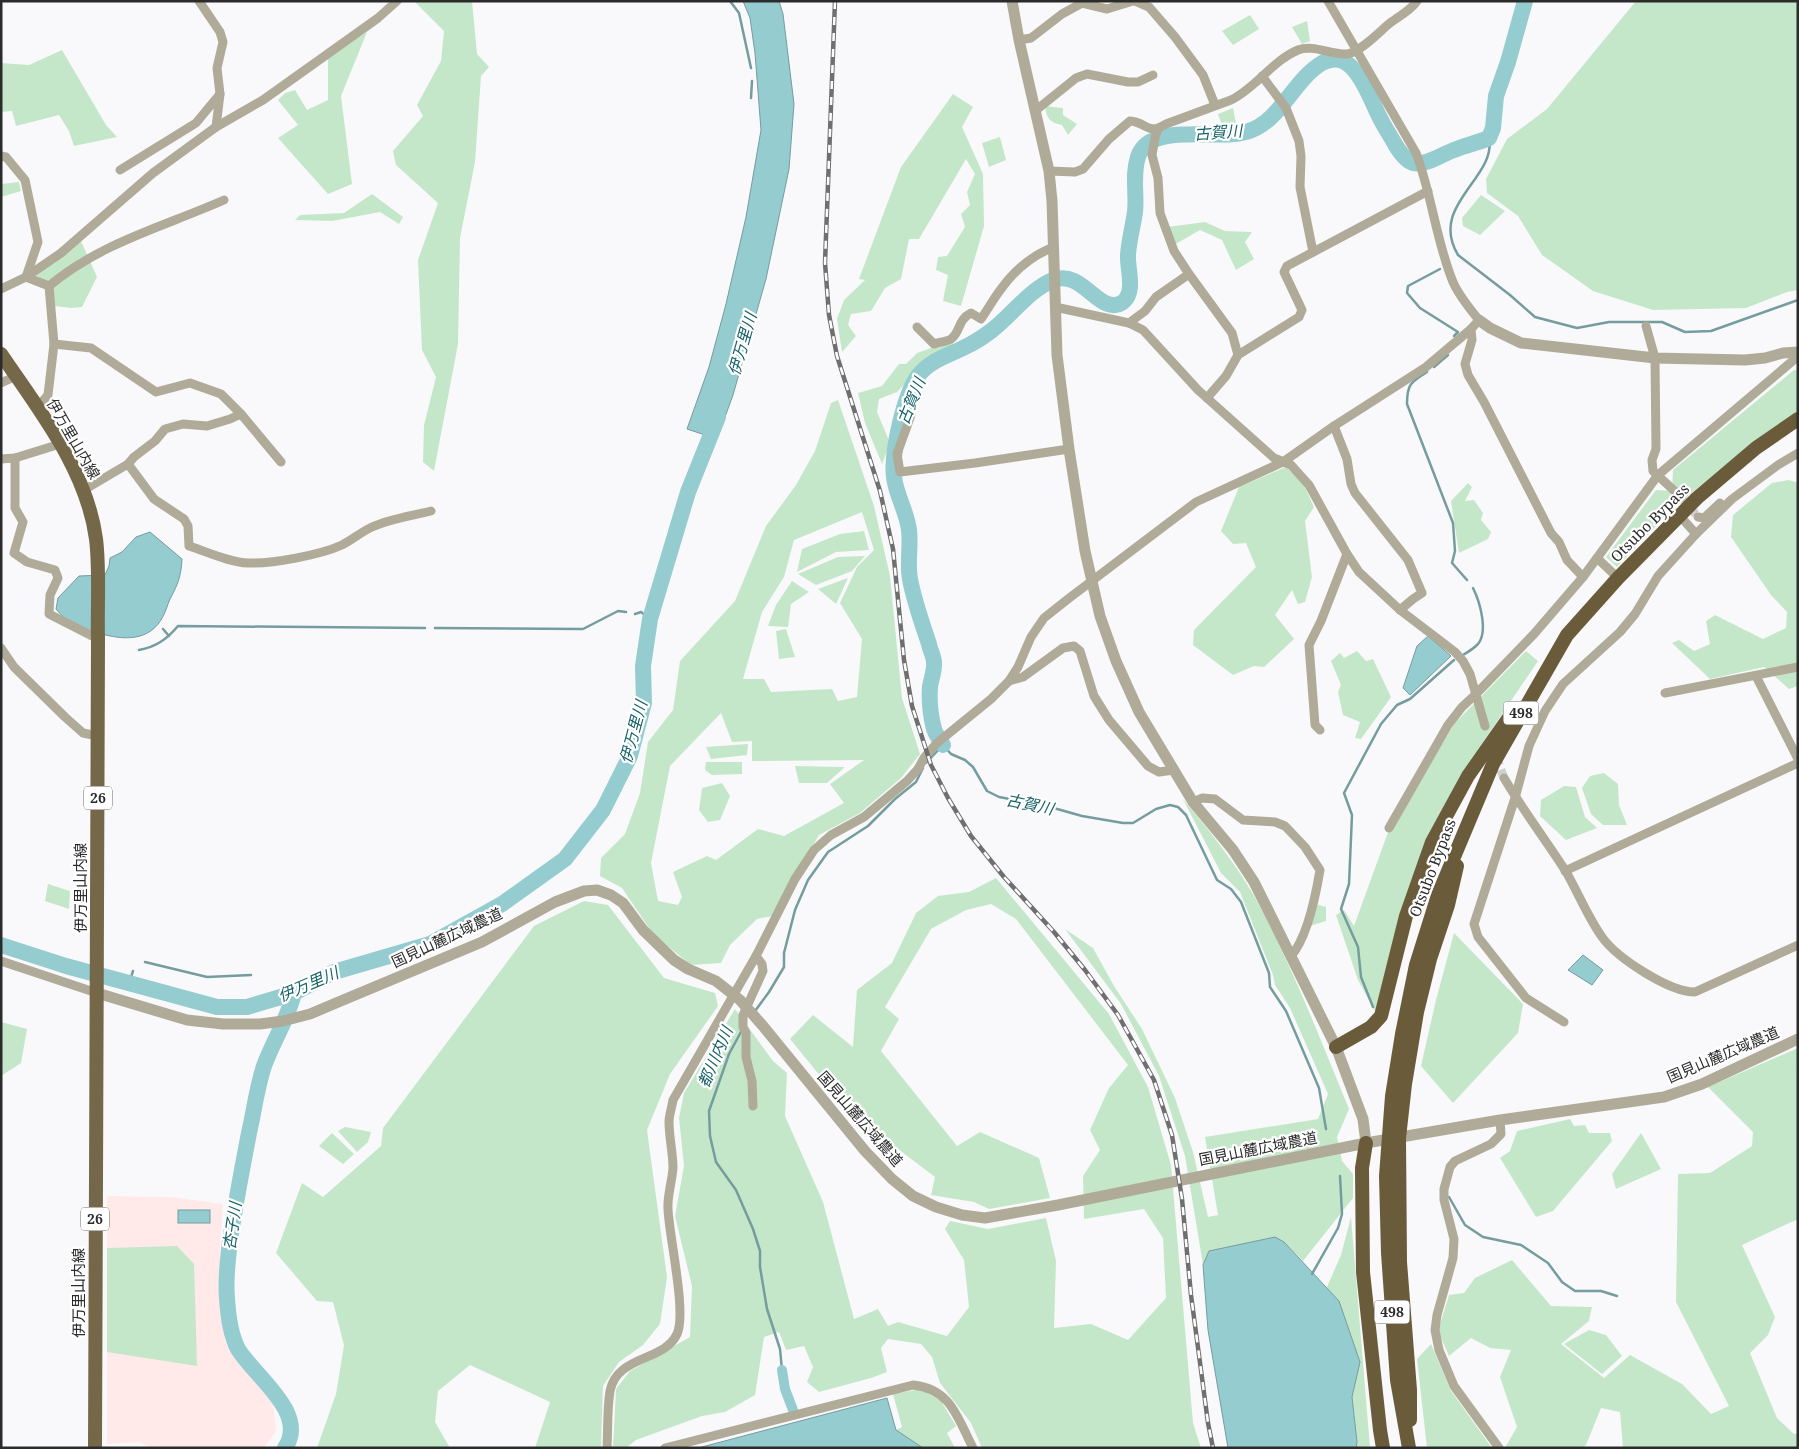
<svg xmlns="http://www.w3.org/2000/svg" width="1799" height="1449" font-family="'Noto Serif','Noto Sans JP',serif">
<style>
.education{fill:#ffe9e9}
.green{fill:#c5e7c9;fill-rule:evenodd}
.water{fill:#95ccd0;stroke:#759c9f}
.lines{fill:none;stroke-linecap:round;stroke-linejoin:round}
.stream{stroke:#759c9f;stroke-width:2.5}
.canal{stroke:#95ccd0;stroke-width:10}
.river{stroke:#95ccd0;stroke-width:16}
.minor-tunnel{stroke:#d0d0d2;stroke-width:9;stroke-dasharray:9 4.5;stroke-linecap:butt}
.minor{stroke:#b0aa98;stroke-width:9}
.tertiary{stroke:#b0aa98;stroke-width:11}
.primary{stroke:#746849;stroke-width:14}
.trunk{stroke:#6a5c3a;stroke-width:14}
.rail-casing{stroke:#6f6f70;stroke-width:4.5}
.rail{stroke:#fff;stroke-width:2.5;stroke-dasharray:8;stroke-linecap:butt}
.labels{text-anchor:middle;stroke-width:4.5;stroke-linejoin:round;paint-order:stroke}
.shield{fill:#fff;stroke:#6b6b6b;stroke-width:1}
.shield-label{font-size:14px;font-weight:bold;fill:#2b2b2c}
.street-label{font-size:15px;fill:#2b2b2c;stroke:#fff}
.water-label{font-size:16px;font-style:italic;fill:#176267;stroke:#fff}
</style>
<rect width="100%" height="100%" fill="#f9f9fb"/>
<polygon class="education" points="107,1196 171,1197 223,1204 218,1285 225,1342 273,1404 276,1431 264,1448 152,1448 139,1442 107,1444"/>
<g class="green">
<polygon points="414,1 472,1 477,54 489,67 481,76 475,162 460,238 458,344 434,471 423,462 424,425 436,377 422,350 418,260 438,203 396,165 393,151 423,116 417,105 441,61 444,31"/>
<polygon points="1636,1 1798,1 1798,290 1787,292 1746,308 1653,310 1593,291 1542,255 1518,216 1487,193 1486,179 1507,139 1547,109"/>
<polygon points="1250,15 1259,29 1233,45 1222,31"/>
<polygon points="1307,21 1310,41 1302,44 1292,27"/>
<polygon points="367,32 341,96 352,184 328,194 278,138 298,125 278,100 285,93 295,90 307,110 328,100 328,58"/>
<polygon points="62,50 106,125 117,137 74,146 69,131 59,115 16,126 12,111 1,112 1,63 29,65"/>
<polygon points="953,94 973,107 962,127 983,174 984,226 961,306 943,301 948,275 936,270 938,257 947,256 965,227 961,214 970,205 967,192 975,174 966,159 919,239 909,239 901,279 885,288 871,311 851,314 848,325 856,336 842,352 837,319 844,300 865,280 859,279 901,167"/>
<path d="M1045,106L1063,108V115L1077,124L1068,135L1062,125C1050,123 1046,118 1045,106Z"/>
<polygon points="1233,108 1237,129 1224,131 1218,114"/>
<polygon points="1000,137 1006,160 989,167 982,143"/>
<polygon points="19,182 21,191 1,197 1,184"/>
<polygon points="372,194 403,217 399,224 380,212 332,221 295,220 300,215 344,213"/>
<polygon points="1481,195 1505,211 1480,235 1463,226 1462,218"/>
<polygon points="1205,222 1225,231 1252,232 1245,242 1254,259 1236,270 1222,240 1200,230 1174,245 1167,227"/>
<polygon points="81,241 97,277 82,307 71,308 54,306 53,288 36,275"/>
<polygon points="954,340 951,351 927,362 897,392 879,399 877,412 890,443 882,464 865,423 858,393 882,386 899,364 906,364 917,353"/>
<polygon points="1794,370 1798,370 1798,411 1753,443 1674,507 1617,567 1606,557 1656,490 1672,491 1673,470"/>
<path d="M838,400L874,506L890,576L902,698L920,754L901,778L860,813L819,835L772,916L757,919L730,945L721,963L691,965L653,934L622,888L600,876L601,858L625,834L640,793L648,742L673,710L680,661L735,601L766,526L796,485L815,451L831,403ZM862,512L874,550L857,567L840,603L862,639L857,697L838,701L832,689L771,692L764,679H743L762,612L784,577L794,540ZM721,713L732,742L752,741V761L864,760L830,784L844,803L784,836L758,829L716,860L707,856L673,872L682,897L678,905L658,901L651,863L670,766Z"/>
<polygon points="1286,467 1303,483 1314,507 1305,521 1312,577 1305,602 1298,604 1292,590 1275,615 1294,639 1264,667 1254,666 1233,675 1193,645 1194,630 1256,567 1246,543 1233,544 1221,531 1239,487"/>
<polygon points="1789,480 1798,483 1798,686 1789,689 1764,667 1710,679 1672,643 1679,640 1694,651 1710,644 1706,621 1715,615 1763,639 1786,628 1787,612 1771,595 1731,537 1733,515 1772,483"/>
<polygon points="1468,483 1472,487 1465,501 1474,500 1483,513 1481,520 1491,532 1488,539 1459,553 1451,501"/>
<polygon points="864,531 869,550 836,552 797,572 802,549 840,534"/>
<polygon points="865,556 852,571 816,585 798,574 838,557"/>
<polygon points="848,578 836,604 818,589"/>
<polygon points="792,581 809,592 791,604 788,627 768,626 776,605"/>
<polygon points="786,629 795,657 779,659 776,631"/>
<polygon points="1357,651 1366,661 1373,659 1391,697 1361,739 1355,738 1360,722 1343,715 1338,692 1341,685 1331,661 1340,653 1344,658"/>
<polygon points="1526,651 1538,661 1462,773 1426,839 1403,907 1375,1011 1358,980 1336,915 1344,910 1354,926 1387,835 1455,723"/>
<polygon points="748,744 747,755 711,759 706,747"/>
<polygon points="706,762 742,762 742,774 712,775 705,770"/>
<polygon points="795,766 845,767 827,783 799,783"/>
<polygon points="1604,773 1618,784 1619,805 1627,825 1603,825 1591,814 1582,788 1590,776"/>
<polygon points="722,783 730,796 720,820 708,822 699,810 702,788"/>
<polygon points="1564,786 1576,787 1585,817 1597,828 1566,840 1540,816 1541,800"/>
<path d="M1183,799C1208,829 1233,860 1253,894C1291,963 1319,1036 1349,1109L1337,1137L1342,1161L1353,1174V1198L1303,1261L1284,1242L1209,1251L1203,1265L1185,1156L1159,1076L1121,1004L1065,929L1093,948L1114,986L1142,1029L1175,1098L1193,1152L1208,1217L1218,1215L1205,1137L1318,1119L1328,1094L1290,1008L1275,985L1273,975L1240,892L1221,873Z"/>
<polygon points="996,878 1109,1014 1148,1087 1171,1165 1193,1423 1201,1448 982,1448 971,1423 940,1383 932,1357 921,1344 888,1339 881,1348 887,1372 871,1378 819,1392 807,1382 813,1367 804,1346 786,1350 779,1332 764,1337 755,1395 725,1412 702,1416 636,1440 626,1448 613,1448 616,1389 630,1371 690,1337 692,1286 675,1216 684,1166 679,1118 684,1093 735,1009 773,1061 787,1073 785,1116 823,1202 854,1319 878,1309 888,1326 898,1322 947,1336 969,1307 964,1260 945,1229 950,1221 988,1229 1046,1218 1056,1261 1054,1328 1091,1324 1128,1340 1166,1298 1163,1238 1144,1209 1084,1219 1083,1176 1100,1150 1090,1130 1109,1088 1128,1065 1016,919 991,904 966,910 931,929 885,1007 899,1019 881,1051 957,1146 980,1132 1039,1158 1050,1198 989,1209 974,1202 931,1195 935,1177 898,1149 882,1155 865,1131 790,1039 813,1015 853,1047 857,990 892,963 916,913 938,896 969,892"/>
<polygon points="48,884 70,891 69,909 45,901"/>
<polygon points="584,901 608,905 664,978 715,993 718,1006 670,1074 647,1130 667,1277 660,1324 643,1345 619,1362 603,1386 601,1448 535,1448 550,1402 470,1365 438,1391 435,1422 450,1448 317,1448 336,1394 344,1345 333,1302 317,1301 276,1253 302,1183 323,1197 381,1146 383,1128 534,926"/>
<polygon points="1316,904 1326,907 1326,921 1310,926"/>
<polygon points="1454,933 1523,1004 1518,1033 1453,1103 1421,1066 1436,1000"/>
<polygon points="1,1022 27,1029 21,1063 1,1076"/>
<polygon points="1798,1048 1798,1068 1796,1069 1798,1072 1798,1219 1742,1245 1775,1317 1768,1335 1750,1353 1777,1418 1794,1434 1798,1434 1798,1448 1623,1448 1620,1412 1601,1408 1586,1445 1582,1448 1507,1448 1506,1446 1517,1427 1500,1377 1511,1350 1490,1348 1471,1338 1449,1356 1438,1331 1449,1295 1464,1293 1475,1278 1512,1260 1551,1306 1592,1307 1589,1321 1561,1344 1604,1378 1630,1355 1682,1384 1711,1414 1729,1406 1676,1302 1678,1174 1710,1173 1752,1146 1753,1132 1708,1087"/>
<polygon points="1570,1119 1574,1126 1585,1125 1589,1133 1610,1133 1612,1141 1553,1211 1536,1217 1500,1158 1510,1151 1517,1131"/>
<polygon points="345,1127 371,1132 368,1142 357,1152 338,1131"/>
<polygon points="332,1133 354,1154 343,1164 319,1146"/>
<polygon points="1641,1133 1661,1169 1616,1189 1612,1174"/>
<polygon points="1351,1217 1370,1448 1356,1448 1357,1442 1352,1397 1360,1361 1327,1287 1341,1255"/>
<polygon points="177,1246 194,1264 197,1366 107,1352 107,1248"/>
<polygon points="1589,1330 1606,1335 1622,1356 1602,1374 1564,1344"/>
<polygon points="1431,1344 1451,1391 1492,1448 1427,1448 1417,1359"/>
<polygon points="921,1389 941,1401 956,1426 947,1433 955,1448 923,1448 896,1430 902,1427 893,1394"/>
</g>
<g class="water">
<polygon points="743,1 779,1 783,14 794,104 789,169 766,279 733,395 717,439 687,429 709,367 726,304 746,217 761,130 755,53 750,18"/>
<path d="M150,532L182,559C181,577 178,584 170,599C167,606 165,614 161,620C146,644 117,639 95,632C81,629 64,620 56,609L58,598L79,576L105,575L109,566L110,558L122,552L136,537Z"/>
<polygon points="1428,636 1451,656 1410,695 1403,688 1417,646"/>
<polygon points="1583,955 1603,970 1592,985 1568,970"/>
<rect x="178" y="1210" width="32" height="13"/>
<polygon points="1275,1237 1284,1242 1339,1301 1360,1362 1352,1397 1357,1442 1356,1448 1228,1448 1208,1330 1203,1265 1209,1251"/>
<polygon points="887,1398 896,1430 923,1448 698,1448"/>
</g>
<g class="lines">
<g class="stream">
<polyline points="730,1 739,13 751,68"/>
<polyline points="751,98 752,81"/>
<path d="M1489,138C1497,178 1428,205 1458,255L1510,295L1535,317L1577,328L1609,322H1662L1685,332L1711,331L1798,300"/>
<polyline points="1440,269 1408,286 1407,293 1420,308 1458,332 1454,336"/>
<polyline points="1434,367 1448,355"/>
<path d="M1427,372C1411,382 1407,384 1407,404L1453,523L1455,551L1452,563L1467,580"/>
<polyline points="635,614 641,612 650,619"/>
<polyline points="435,628 583,629 618,611 626,612"/>
<polyline points="163,629 169,636"/>
<path d="M139,650C156,647 167,639 178,626L425,628"/>
<path d="M1463,655C1468,652 1473,649 1477,645C1489,633 1480,602 1473,588"/>
<polyline points="926,763 943,745 951,754 965,760 973,767 987,791 999,797 1043,805 1082,816 1123,823 1133,823 1156,809 1170,805 1178,807 1186,815 1217,880 1231,889 1241,902 1269,973 1270,987 1286,1011 1319,1088 1326,1129"/>
<polyline points="145,962 207,977 251,975"/>
<polyline points="129,983 133,971"/>
<polyline points="1373,1007 1361,977 1358,947 1341,909 1349,884 1352,815 1344,793 1381,724 1397,705 1410,699 1454,660"/>
<polyline points="755,1011 769,992 784,967 784,953 795,910 808,880 828,852 868,826 895,799 916,782 923,768"/>
<polyline points="742,1030 729,1054 709,1111 710,1136 716,1162 736,1190 753,1229 760,1251 760,1267 767,1309 780,1349 782,1370"/>
<polyline points="1449,1197 1465,1225 1483,1237 1521,1245 1548,1263 1562,1282 1575,1291 1601,1291 1617,1296"/>
<polyline points="1312,1274 1338,1228 1342,1214 1340,1176"/>
</g>
<polyline class="canal" points="782,1370 785,1389 793,1410"/>
<g class="river">
<path d="M943,745C940,740 936,735 934,729C931,717 929,699 930,687C931,679 935,670 934,662C934,657 930,650 929,644C922,623 914,601 910,579C907,563 911,546 909,530C907,512 896,495 894,477C891,453 904,395 918,376C930,360 948,356 965,347C974,343 983,337 991,331C1012,315 1029,290 1053,280C1083,268 1100,318 1123,302C1136,292 1127,268 1128,255C1129,240 1133,226 1135,212C1137,194 1132,175 1138,157C1149,121 1218,141 1246,132C1281,122 1292,81 1322,63C1353,46 1368,94 1378,114C1383,125 1390,135 1396,146C1400,152 1406,161 1413,163C1426,166 1442,154 1454,150C1466,145 1477,143 1489,138L1493,128L1496,96L1508,62L1525,1"/>
<polyline points="1,945 66,966 217,1007 247,1007 294,993 334,972 430,944 502,904 565,859 603,810 630,756 644,703 643,666 650,619 688,492 718,417"/>
<path d="M285,1448C309,1413 254,1376 238,1349C230,1334 228,1315 227,1298C225,1278 228,1260 230,1241C235,1205 242,1169 249,1133C254,1111 257,1087 264,1066C273,1041 288,1019 294,993"/>
</g>
<g class="minor-tunnel">
<polyline points="1681,497 1698,517"/>
<polyline points="1496,757 1504,778"/>
</g>
<g class="minor">
<polyline points="199,1 220,32 223,42 217,68 220,94 216,127"/>
<polyline points="1135,1 1149,7 1175,37 1203,75 1215,105"/>
<polyline points="1019,40 1031,38 1062,14 1082,3 1107,9 1133,1"/>
<polyline points="1262,76 1286,108 1299,141 1301,156 1300,187 1313,252"/>
<polyline points="1035,111 1076,78 1087,74 1128,82 1138,82 1153,75"/>
<polyline points="1158,129 1155,137 1152,155 1158,178 1160,213 1174,251 1189,274 1232,333 1238,355"/>
<polyline points="1,156 6,157 25,180 38,242 26,277"/>
<polyline points="120,170 196,123 220,94"/>
<path d="M1049,171L1075,172L1083,169L1109,139L1130,121C1147,122 1147,136 1166,124L1231,100C1256,88 1272,61 1298,50C1313,44 1331,55 1347,54C1361,52 1380,31 1390,23C1400,15 1409,12 1417,1"/>
<path d="M26,277L49,286C102,242 163,227 224,200"/>
<polyline points="1,289 26,277 61,253 153,173 216,127 263,100 378,18 397,1"/>
<polyline points="1055,307 1129,323 1143,330 1198,390 1274,458 1291,465 1309,485 1347,554 1359,572 1400,610 1455,652 1463,661 1470,674 1485,726"/>
<polyline points="1129,323 1145,311 1156,297 1189,274"/>
<polyline points="1646,326 1655,358 1656,449 1652,460 1653,471 1681,497"/>
<path d="M917,327L934,344C939,342 946,342 951,339C961,332 957,320 971,313L981,319C988,309 994,298 1001,289C1014,271 1033,255 1054,247"/>
<polyline points="1471,329 1472,340 1465,364 1468,375 1484,402 1551,533 1559,542 1567,560 1583,577"/>
<polyline points="54,344 91,348 156,392 190,383 221,394 241,414 281,462"/>
<polyline points="1,383 16,376"/>
<polyline points="1207,398 1226,376 1238,355 1299,317 1302,310 1284,272 1287,266 1428,191"/>
<polyline points="37,408 48,395 54,344 49,286"/>
<polyline points="911,415 897,454 900,472 975,463 1069,449"/>
<polyline points="1334,426 1347,459 1351,484 1355,493 1408,560 1422,593 1413,599 1400,610"/>
<polyline points="15,458 15,508 23,522 14,553 27,562 55,570 58,578 50,595 49,614 98,639"/>
<polyline points="1,459 15,458 60,444"/>
<polyline points="128,464 134,457 155,441 165,429 183,424 207,426 230,419 241,414"/>
<path d="M84,490L128,464L154,499L184,519L188,526L189,546C208,552 228,562 248,563C272,564 320,555 342,545C352,540 361,532 372,527C390,519 411,516 431,511"/>
<polyline points="1680,516 1696,534"/>
<polyline points="1698,517 1704,518 1720,503"/>
<polyline points="1597,558 1618,578"/>
<polyline points="1,648 14,667 65,717 83,733 98,736"/>
<polyline points="1756,676 1798,759"/>
<polyline points="1009,681 1023,677 1063,648 1074,646 1080,651 1094,696 1109,720 1148,766 1159,772 1174,770"/>
<polyline points="1665,693 1798,667"/>
<polyline points="1320,730 1315,725 1309,645 1321,621 1347,554"/>
<path d="M1504,778C1523,810 1545,839 1565,870C1578,892 1587,916 1602,937C1617,958 1669,992 1695,992L1798,945"/>
<path d="M1193,802L1202,798L1215,799L1243,820L1275,822L1285,826L1305,847L1320,870C1316,894 1307,938 1291,956"/>
<polyline points="1389,828 1448,725 1462,707 1475,695 1534,634 1583,577 1658,475 1796,358 1796,352"/>
<polyline points="1565,871 1798,763"/>
<polyline points="1,961 97,993"/>
<polyline points="1564,1022 1526,998 1478,937 1474,924 1515,798 1529,746 1545,711 1563,684 1620,632 1635,614 1658,576 1696,534 1732,499 1778,465 1798,453"/>
<polyline points="753,1106 752,1081 746,1057 746,1033 743,1027 743,1015 763,971 762,964 756,956"/>
<path d="M607,1448C608,1429 607,1409 610,1391C617,1355 664,1362 677,1334C687,1313 669,1236 668,1209C667,1196 672,1182 673,1168C673,1153 669,1137 669,1122C669,1115 672,1107 673,1100L756,956L795,879L814,850L831,835L864,817L907,781L918,769L924,758L937,743L991,699L1009,681L1018,667L1031,637L1044,618L1068,599L1196,502L1283,462L1334,426L1426,367L1471,329L1479,320C1470,309 1459,296 1453,282C1436,241 1432,195 1416,153L1328,1"/>
<path d="M665,1448L913,1385C951,1389 957,1417 973,1448"/>
<polyline points="1499,1448 1454,1386 1439,1350 1435,1330 1437,1315 1453,1258 1454,1239 1444,1200 1444,1189 1450,1167 1455,1161 1491,1144 1501,1134 1500,1120"/>
</g>
<g class="tertiary">
<polyline points="1012,1 1019,40 1049,171 1052,201 1057,355 1069,449 1085,551 1100,616 1116,661 1139,712 1193,802 1233,850 1254,882 1336,1047 1363,1119 1366,1143"/>
<polyline points="1479,320 1490,328 1521,343 1655,358 1745,360 1765,358 1783,353 1798,352"/>
<polyline points="97,993 187,1020 223,1024 260,1024 283,1021 310,1014 336,1003 482,942 555,902 584,891 597,890 611,895 623,903 643,930 674,960 688,969 716,981 740,1000 763,1026 865,1151 892,1179 913,1196 936,1207 962,1215 985,1218 1058,1205 1366,1143 1500,1120 1664,1097 1702,1084 1798,1039"/>
</g>
<path class="primary" d="M1,354C39,410 87,470 96,539C100,571 97,607 98,639L95,1448"/>
<g class="trunk">
<polyline points="1336,1047 1371,1027 1381,1016 1406,916 1432,842 1468,776 1515,709"/>
<polyline points="1366,1143 1362,1168 1363,1272 1380,1430 1383,1448"/>
<polyline points="1410,1420 1410,1390 1400,1262 1399,1138 1405,1084 1417,1012 1430,959 1448,905 1457,866"/>
<polyline points="1409,1448 1397,1380 1388,1253 1386,1176 1392,1096 1402,1034 1416,965 1438,895 1493,764 1567,635 1618,578 1697,498 1756,448 1798,419"/>
</g>
<g class="rail-casing">
<polyline id="rail" points="835,1 825,263 829,315 837,356 880,491 893,549 904,660 912,706 931,765 948,798 971,836 1004,877 1054,932 1085,970 1118,1015 1154,1080 1172,1135 1182,1199 1191,1295 1208,1423 1213,1448"/>
</g>
<use href="#rail" class="rail"/>
</g>
<g class="labels">
<g class="shield">
<rect x="1503.5" y="701.5" width="35" height="23" rx="4"/>
<rect x="84" y="786.5" width="28" height="23" rx="4"/>
<rect x="81" y="1207.5" width="28" height="23" rx="4"/>
<rect x="1374.5" y="1300.5" width="35" height="23" rx="4"/>
</g>
<g class="shield-label">
<text x="1521" y="718">498</text>
<text x="98" y="803">26</text>
<text x="95" y="1224">26</text>
<text x="1392" y="1317">498</text>
</g>
<g class="street-label">
<text transform="translate(73 439) rotate(60)" y="5">伊万里山内線</text>
<text transform="translate(1650 523) rotate(-45)" y="5">Otsubo Bypass</text>
<text transform="translate(1433 868) rotate(-69)" y="5">Otsubo Bypass</text>
<text transform="translate(81 888) rotate(-90)" y="5">伊万里山内線</text>
<text transform="translate(447 938) rotate(-25)" y="5">国見山麓広域農道</text>
<text transform="translate(1723 1055) rotate(-23)" y="5">国見山麓広域農道</text>
<text transform="translate(860 1119) rotate(49)" y="5">国見山麓広域農道</text>
<text transform="translate(1258 1149) rotate(-11)" y="5">国見山麓広域農道</text>
<text transform="translate(79 1293) rotate(-90)" y="5">伊万里山内線</text>
</g>
<g class="water-label">
<text transform="translate(1218 132) rotate(-4)" y="6">古賀川</text>
<text transform="translate(742 344) rotate(-74)" y="6">伊万里川</text>
<text transform="translate(911 401) rotate(-68)" y="6">古賀川</text>
<text transform="translate(633 732) rotate(-75)" y="6">伊万里川</text>
<text transform="translate(1030 804) rotate(12)" y="6">古賀川</text>
<text transform="translate(308 984) rotate(-23)" y="6">伊万里川</text>
<text transform="translate(715 1057) rotate(-67)" y="6">都川内川</text>
<text transform="translate(232 1226) rotate(-82)" y="6">杏子川</text>
</g>
</g>
<rect width="1799" height="1449" fill="none" stroke="#2b2b2c" stroke-width="5"/>
</svg>
